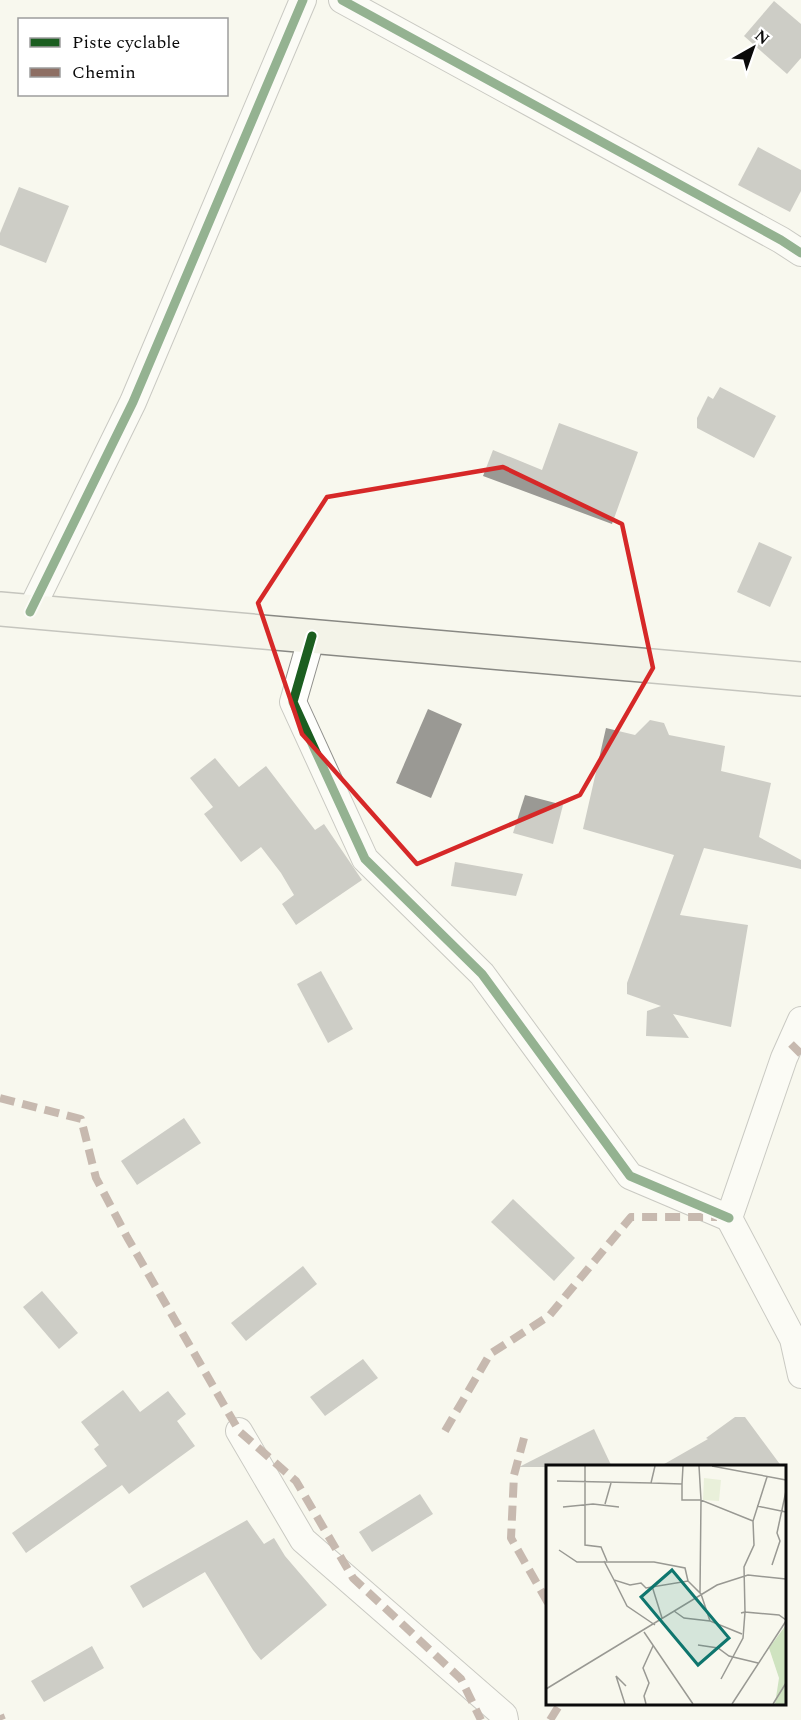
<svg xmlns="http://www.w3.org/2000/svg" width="801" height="1720" font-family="Spectral,serif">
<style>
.building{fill:#9a9994}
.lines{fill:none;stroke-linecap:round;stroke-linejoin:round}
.street-casing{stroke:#91918d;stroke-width:28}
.secondary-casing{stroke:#888883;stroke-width:36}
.street{stroke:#fefefc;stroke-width:26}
.secondary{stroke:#f3f3e8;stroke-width:33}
.quiet{stroke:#8d6e63;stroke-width:8;stroke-dasharray:15 8;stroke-linecap:butt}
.cycleway-casing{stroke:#fff;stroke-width:13}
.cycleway{stroke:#1b5e20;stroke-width:9}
.marked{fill:none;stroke:#d62828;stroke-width:4.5;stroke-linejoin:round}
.inset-road{fill:none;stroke:#999993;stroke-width:1.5}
.view{fill:#0f766e;fill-opacity:0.15;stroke:#0f766e;stroke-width:3}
.inset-edge{fill:none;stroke:#0a0a0a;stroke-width:3}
</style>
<rect width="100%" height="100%" fill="#f8f8ee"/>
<g class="building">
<polygon points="774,1 801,24 801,58 787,74 744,36"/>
<polygon points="758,147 801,170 801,191 790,212 738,185"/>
<polygon points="19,187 69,206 46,263 0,245 0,233"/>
<polygon points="720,387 776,416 754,458 697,428 697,418 708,396 713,399"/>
<polygon points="559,423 638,452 612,524 483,476 493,450 542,470"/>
<polygon points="759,542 792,557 770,607 737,592"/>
<polygon points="428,709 462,724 431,798 396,783"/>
<polygon points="650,720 664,723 669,735 725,746 721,771 771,783 759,837 801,860 801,869 704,848 680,915 748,925 731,1027 673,1014 689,1038 646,1036 647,1011 661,1006 627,994 627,983 674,855 583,829 606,728 635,735"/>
<polygon points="215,758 239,787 266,766 315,830 324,824 362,880 296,925 282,904 294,895 281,873 261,847 241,862 204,814 213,807 190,778"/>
<polygon points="525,795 563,805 553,844 513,833"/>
<polygon points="455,862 523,874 516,896 451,886"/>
<polygon points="321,971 353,1029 328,1043 297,984"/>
<polygon points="184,1118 201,1143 137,1185 121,1161"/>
<polygon points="513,1199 575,1258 554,1281 491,1222"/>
<polygon points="303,1266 317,1284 246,1341 231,1323"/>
<polygon points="42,1291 78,1333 59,1349 23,1307"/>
<polygon points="363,1359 378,1378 325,1416 310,1397"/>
<polygon points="123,1390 140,1412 168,1391 186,1414 177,1421 195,1446 129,1494 122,1485 26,1553 12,1533 107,1466 94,1449 99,1445 81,1422"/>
<polygon points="735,1417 745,1417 782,1467 659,1467 708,1439 706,1438"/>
<polygon points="594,1429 612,1467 519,1467"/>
<polygon points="420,1494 433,1514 372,1552 359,1532"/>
<polygon points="247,1520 264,1544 274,1538 285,1556 327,1605 261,1660 253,1650 205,1572 143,1608 130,1586"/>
<polygon points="92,1646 104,1668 44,1702 31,1681"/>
</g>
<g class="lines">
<g class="street-casing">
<g id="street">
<polyline points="342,0 781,240 801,253"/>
<polyline points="30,612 133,402 303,0"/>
<polyline points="312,636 293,702 365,859 482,974 630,1176 729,1218"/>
<polyline points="801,1020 784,1058 729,1218 793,1339 801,1375"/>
<polyline points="239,1431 303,1540 504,1715 505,1720"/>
</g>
</g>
<g class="secondary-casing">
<polyline id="secondary" points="0,609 801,679"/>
</g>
<use href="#street" class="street"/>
<use href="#secondary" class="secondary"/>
<g class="quiet">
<polyline points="791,1044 801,1054"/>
<polyline points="0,1098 81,1119 96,1178 127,1237 239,1431 296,1481 353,1578 461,1679 481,1720"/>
<polyline points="445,1431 490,1354 549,1316 631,1217 717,1217"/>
<polyline points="524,1438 514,1475 511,1538 548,1603"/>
<polyline points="0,1715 2,1720"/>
<polyline points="550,1720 560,1704"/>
</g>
<g class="cycleway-casing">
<g id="cycleway">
<polyline points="342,0 781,240 801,253"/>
<polyline points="30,612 133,402 303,0"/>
<polyline points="312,636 293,702 365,859 482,974 630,1176 729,1218"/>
</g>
</g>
<use href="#cycleway" class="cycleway"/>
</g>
<path d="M0 0H801V1720H0ZM503,467L622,524L653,668L580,795L417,864L302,734L258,603L327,497Z" fill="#f8f8ee" fill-opacity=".55" fill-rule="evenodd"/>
<path class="marked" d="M503,467L622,524L653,668L580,795L417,864L302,734L258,603L327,497Z"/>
<g transform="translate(546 1465)">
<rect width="240" height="240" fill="#f8f8ee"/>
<path d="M240,160V239H229L233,213L223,183Z" fill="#cfe3c0"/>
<path d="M158,13L175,15L173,36L157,35Z" fill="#e9f0da"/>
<path class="inset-road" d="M39,1V80L55,82L61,96M166,1L240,15M221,12L207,56L208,80L198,102L199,147L233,150L240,155M11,16L105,18L109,1M105,18L136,19L137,1M136,19V35H155L153,1M59,39L65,18M211,41L240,47M17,42L47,39L73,42M13,85L31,97H108L139,103L142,116M58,96L68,115L84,120L95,118L100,123L142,116L155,129L164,156L196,169M226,100L234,76L231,68L240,26M68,115L81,141L109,160M106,121L116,153M154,128L155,35L207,56M128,146L138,153L164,156M98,167L147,239M152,180L172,183L183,191L212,198M175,214L197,173L199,147L195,148M0,224L171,120L202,110L240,114M79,239L70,211L80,221M100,239L98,231L103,218L97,203L107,181M186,239L240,156M227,239L240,218"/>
<path class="view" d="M126,105L183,173L152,200L95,132Z"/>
<rect width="240" height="240" class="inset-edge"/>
</g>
<rect x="18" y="18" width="210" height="78" fill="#ffffff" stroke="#9d9d9d" stroke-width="1.5"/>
<rect x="30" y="38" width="30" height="9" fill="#1b5e20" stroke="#9d9d9d" stroke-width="1.5"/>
<text x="72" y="48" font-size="18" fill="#0a0a0a">Piste cyclable</text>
<rect x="30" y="68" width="30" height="9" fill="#8d6e63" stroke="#9d9d9d" stroke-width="1.5"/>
<text x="72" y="78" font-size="18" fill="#0a0a0a">Chemin</text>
<g transform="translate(753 48) rotate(40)" stroke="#ffffff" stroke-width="4.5" paint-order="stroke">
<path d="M0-4.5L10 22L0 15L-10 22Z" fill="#0a0a0a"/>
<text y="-9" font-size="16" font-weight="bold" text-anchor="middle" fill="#0a0a0a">N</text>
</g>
</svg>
